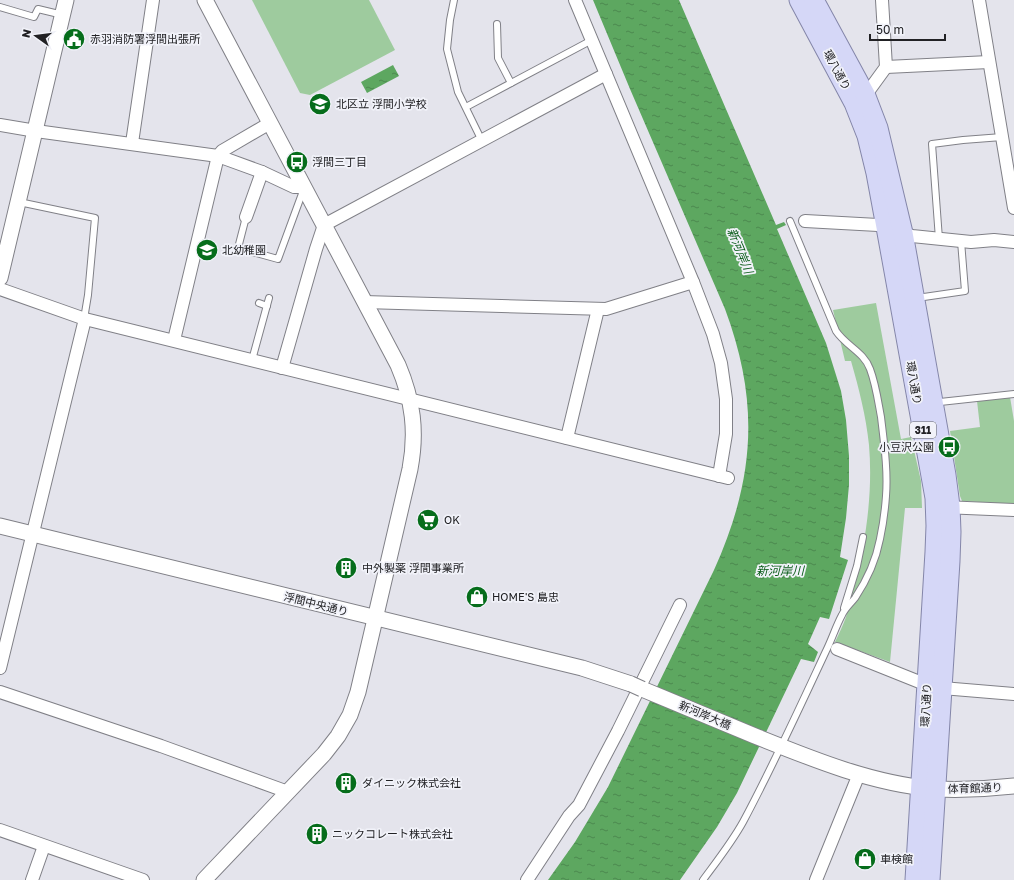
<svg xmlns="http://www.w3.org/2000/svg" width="1014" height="880" font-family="'Golos Text','Noto Sans JP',sans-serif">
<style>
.green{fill:#9ecb9e}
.water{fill:url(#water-ripples)}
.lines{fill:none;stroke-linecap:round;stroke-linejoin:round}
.service-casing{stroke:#808087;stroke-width:8}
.minor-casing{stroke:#808087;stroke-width:14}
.tertiary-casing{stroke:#808087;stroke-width:17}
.primary-casing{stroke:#8486a9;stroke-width:21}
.service{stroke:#fff;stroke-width:6}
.minor{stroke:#fff;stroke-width:12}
.tertiary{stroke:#fff;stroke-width:15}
.primary{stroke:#d5d7f7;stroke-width:19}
.tertiary-bridge-casing{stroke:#808087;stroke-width:17;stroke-linecap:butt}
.tertiary-bridge{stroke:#fff;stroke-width:15}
.labels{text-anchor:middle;stroke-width:3.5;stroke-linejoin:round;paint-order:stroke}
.shield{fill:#f1f2f9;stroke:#5f6064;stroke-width:1}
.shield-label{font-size:10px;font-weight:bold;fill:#212124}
.poi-label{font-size:11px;fill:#212124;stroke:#f1f2f9;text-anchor:start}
.street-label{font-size:11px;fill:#212124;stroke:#f1f2f9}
.water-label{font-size:12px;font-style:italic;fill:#085b17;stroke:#f1f2f9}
</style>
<defs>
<pattern id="water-ripples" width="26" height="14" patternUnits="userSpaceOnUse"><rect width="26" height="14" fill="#5da760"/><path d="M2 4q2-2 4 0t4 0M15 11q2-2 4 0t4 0" fill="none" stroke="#4c884f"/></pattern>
</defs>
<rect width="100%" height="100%" fill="#e4e4ec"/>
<g class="green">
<polygon points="252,0 369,0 395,50 310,95 300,93"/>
<path d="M876,303L901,439L911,437L921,481L922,508H905L890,662L835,642C839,634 843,625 846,617C849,607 851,597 854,587C866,541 873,493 869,445C866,416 859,389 851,361H845L833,310Z"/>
<polygon points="1010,397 1014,421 1014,504 962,501 960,496 950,431 980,427 977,401"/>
</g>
<g class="water">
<path d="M593,0H679L776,225L784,222L786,225L777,229L826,343L841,391L846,420L849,456V485L846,518L840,557L848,560L829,619L820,617L808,644L818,652L814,662L801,659L737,793L717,827L680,880H548L575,842L608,787L714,570C755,479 760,403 725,309L630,89Z"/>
<polygon points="393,65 399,76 367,93 361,82"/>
</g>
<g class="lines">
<g class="service-casing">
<g id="service">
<polyline points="454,0 450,20 447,49 458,92 482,141"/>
<polyline points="0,7 34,17 38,9 63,15"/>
<polyline points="497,24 498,58 511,83"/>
<polyline points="466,107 592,40"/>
<polyline points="19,202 95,218 88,295 85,313 85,319"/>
<polyline points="246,217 238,248 278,259 303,191"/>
<polyline points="939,239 932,144 963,140 1002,137"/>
<polyline points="917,298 965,291 961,241"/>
<polyline points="259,303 267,306"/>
<polyline points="252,360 269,298"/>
<polyline points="940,402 1014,394"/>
<polyline points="844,608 857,566 863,537"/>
<path d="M703,880C717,861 732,842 743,822C773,766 799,709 826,651C832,639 836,626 842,615C845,608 851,603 855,598C867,580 876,560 880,539C883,525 885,510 886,496C888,470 884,443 881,417C878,401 876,385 870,369C864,352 846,346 836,331L790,221"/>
</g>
</g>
<g class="minor-casing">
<g id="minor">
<polyline points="575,0 693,282 713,334 721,363 726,399 726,434 719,476"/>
<polyline points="979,0 1014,208"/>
<polyline points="886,67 989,62"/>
<polyline points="865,94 870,89 886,67 882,0"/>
<polyline points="0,125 36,131 218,156 262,172 294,187 304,187"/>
<polyline points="132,143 153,0"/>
<polyline points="246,217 262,172"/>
<polyline points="805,221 878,225 912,236 971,242 994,240 1014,242"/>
<polyline points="0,289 85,319 728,478"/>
<polyline points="364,302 606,309 693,282"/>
<polyline points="174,340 218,156 222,151 270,123"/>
<polyline points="282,368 316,249 324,225 606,74"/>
<polyline points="567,438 598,309"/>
<polyline points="943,507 1014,510"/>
<polyline points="837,649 927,685"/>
<polyline points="0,668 85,319"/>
<polyline points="942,688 1014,694"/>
<polyline points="0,692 161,746 288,792"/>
<polyline points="0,830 143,880"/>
<polyline points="32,880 44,846"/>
<polyline points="527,880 569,816 579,805 618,731 680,605"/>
<polyline points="816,880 859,774"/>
</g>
</g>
<g class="tertiary-casing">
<g id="tertiary">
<polyline points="0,278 66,0"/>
<polyline points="0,526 582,668 631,684"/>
<path d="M642,689C680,705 717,720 755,736C812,759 873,784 935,789C961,790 988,789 1014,786"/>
<path d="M204,880L324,754L338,736L350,715L358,692L410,469C417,432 413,400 398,365L205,0"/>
</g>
</g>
<g class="primary-casing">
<g id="primary">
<polyline points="799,0 854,103 867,136 876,173 886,227 935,498 936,526 935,552 915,880"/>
<polyline points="814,0 865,94 878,128 903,233 946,475 950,506 951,532 950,561 930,880"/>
</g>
</g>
<use href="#service" class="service"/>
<use href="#minor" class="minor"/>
<use href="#tertiary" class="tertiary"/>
<use href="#primary" class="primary"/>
<g class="tertiary-bridge-casing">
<polyline id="tertiary-bridge" points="631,684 642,689"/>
</g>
<use href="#tertiary-bridge" class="tertiary-bridge"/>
</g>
<defs>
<g id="civic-disc" transform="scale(1.15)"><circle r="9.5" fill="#066d1b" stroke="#f1f2f9"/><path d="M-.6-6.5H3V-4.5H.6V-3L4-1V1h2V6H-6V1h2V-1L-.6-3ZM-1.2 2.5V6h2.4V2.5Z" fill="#fff"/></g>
<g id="school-disc" transform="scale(1.15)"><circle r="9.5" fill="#066d1b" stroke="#f1f2f9"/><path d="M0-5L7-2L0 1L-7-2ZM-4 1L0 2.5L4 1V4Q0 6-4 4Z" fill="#fff"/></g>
<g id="bus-disc" transform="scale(1.15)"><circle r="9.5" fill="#066d1b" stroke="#f1f2f9"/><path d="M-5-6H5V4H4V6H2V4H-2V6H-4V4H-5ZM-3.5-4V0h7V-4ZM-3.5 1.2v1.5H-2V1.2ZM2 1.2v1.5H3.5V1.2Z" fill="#fff"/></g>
<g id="supermarket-disc" transform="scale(1.15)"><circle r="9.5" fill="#066d1b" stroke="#f1f2f9"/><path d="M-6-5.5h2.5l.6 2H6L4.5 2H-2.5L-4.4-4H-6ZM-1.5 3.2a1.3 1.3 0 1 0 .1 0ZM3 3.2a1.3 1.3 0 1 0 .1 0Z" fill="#fff"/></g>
<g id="building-disc" transform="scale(1.15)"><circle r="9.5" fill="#066d1b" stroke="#f1f2f9"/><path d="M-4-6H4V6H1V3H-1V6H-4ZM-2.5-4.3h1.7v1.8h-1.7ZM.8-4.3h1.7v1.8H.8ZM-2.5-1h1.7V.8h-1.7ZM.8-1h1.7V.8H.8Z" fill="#fff"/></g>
<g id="shop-disc" transform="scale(1.15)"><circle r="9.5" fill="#066d1b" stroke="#f1f2f9"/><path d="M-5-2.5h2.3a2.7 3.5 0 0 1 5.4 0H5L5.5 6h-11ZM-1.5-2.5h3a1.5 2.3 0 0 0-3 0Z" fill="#fff"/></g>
</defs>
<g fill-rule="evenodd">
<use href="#civic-disc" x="74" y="39"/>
<use href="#school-disc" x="320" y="104"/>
<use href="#bus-disc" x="297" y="162"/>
<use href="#school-disc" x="207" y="250"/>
<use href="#bus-disc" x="949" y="447"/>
<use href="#supermarket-disc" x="428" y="520"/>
<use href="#building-disc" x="346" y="568"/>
<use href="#shop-disc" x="477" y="597"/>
<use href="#building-disc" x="346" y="783"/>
<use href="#building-disc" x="317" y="834"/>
<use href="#shop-disc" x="865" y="859"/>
</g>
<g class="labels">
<rect class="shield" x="910" y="422" width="26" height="16" rx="3"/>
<g class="shield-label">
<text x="923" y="434">311</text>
</g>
<g class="poi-label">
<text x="90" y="43">赤羽消防署浮間出張所</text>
<text x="336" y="108">北区立 浮間小学校</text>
<text x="312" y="166">浮間三丁目</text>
<text x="222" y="254">北幼稚園</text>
<text x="934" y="451" text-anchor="end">小豆沢公園</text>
<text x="444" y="524">OK</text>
<text x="362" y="572">中外製薬 浮間事業所</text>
<text x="492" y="601">HOME'S 島忠</text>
<text x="362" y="787">ダイニック株式会社</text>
<text x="332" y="838">ニックコレート株式会社</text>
<text x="880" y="863">車検館</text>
</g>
<g class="street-label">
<text transform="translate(837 70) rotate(62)" y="4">環八通り</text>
<text transform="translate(914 383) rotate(80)" y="4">環八通り</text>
<text transform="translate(316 604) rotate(14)" y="4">浮間中央通り</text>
<text transform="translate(926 705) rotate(-87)" y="4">環八通り</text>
<text transform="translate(705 715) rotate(23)" y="4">新河岸大橋</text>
<text transform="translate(975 788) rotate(-2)" y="4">体育館通り</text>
</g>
<g class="water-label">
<text transform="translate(740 251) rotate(68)" y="4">新河岸川</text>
<text x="780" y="575">新河岸川</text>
</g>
</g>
<g transform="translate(36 36) rotate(284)" stroke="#f1f2f9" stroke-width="3" paint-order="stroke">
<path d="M0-3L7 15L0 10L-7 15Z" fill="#212124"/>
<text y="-6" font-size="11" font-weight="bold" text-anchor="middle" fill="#212124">N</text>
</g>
<path d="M870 34v6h75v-6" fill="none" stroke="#212124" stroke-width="2"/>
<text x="876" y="34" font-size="12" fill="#212124" stroke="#f1f2f9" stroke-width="3" paint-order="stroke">50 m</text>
</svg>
